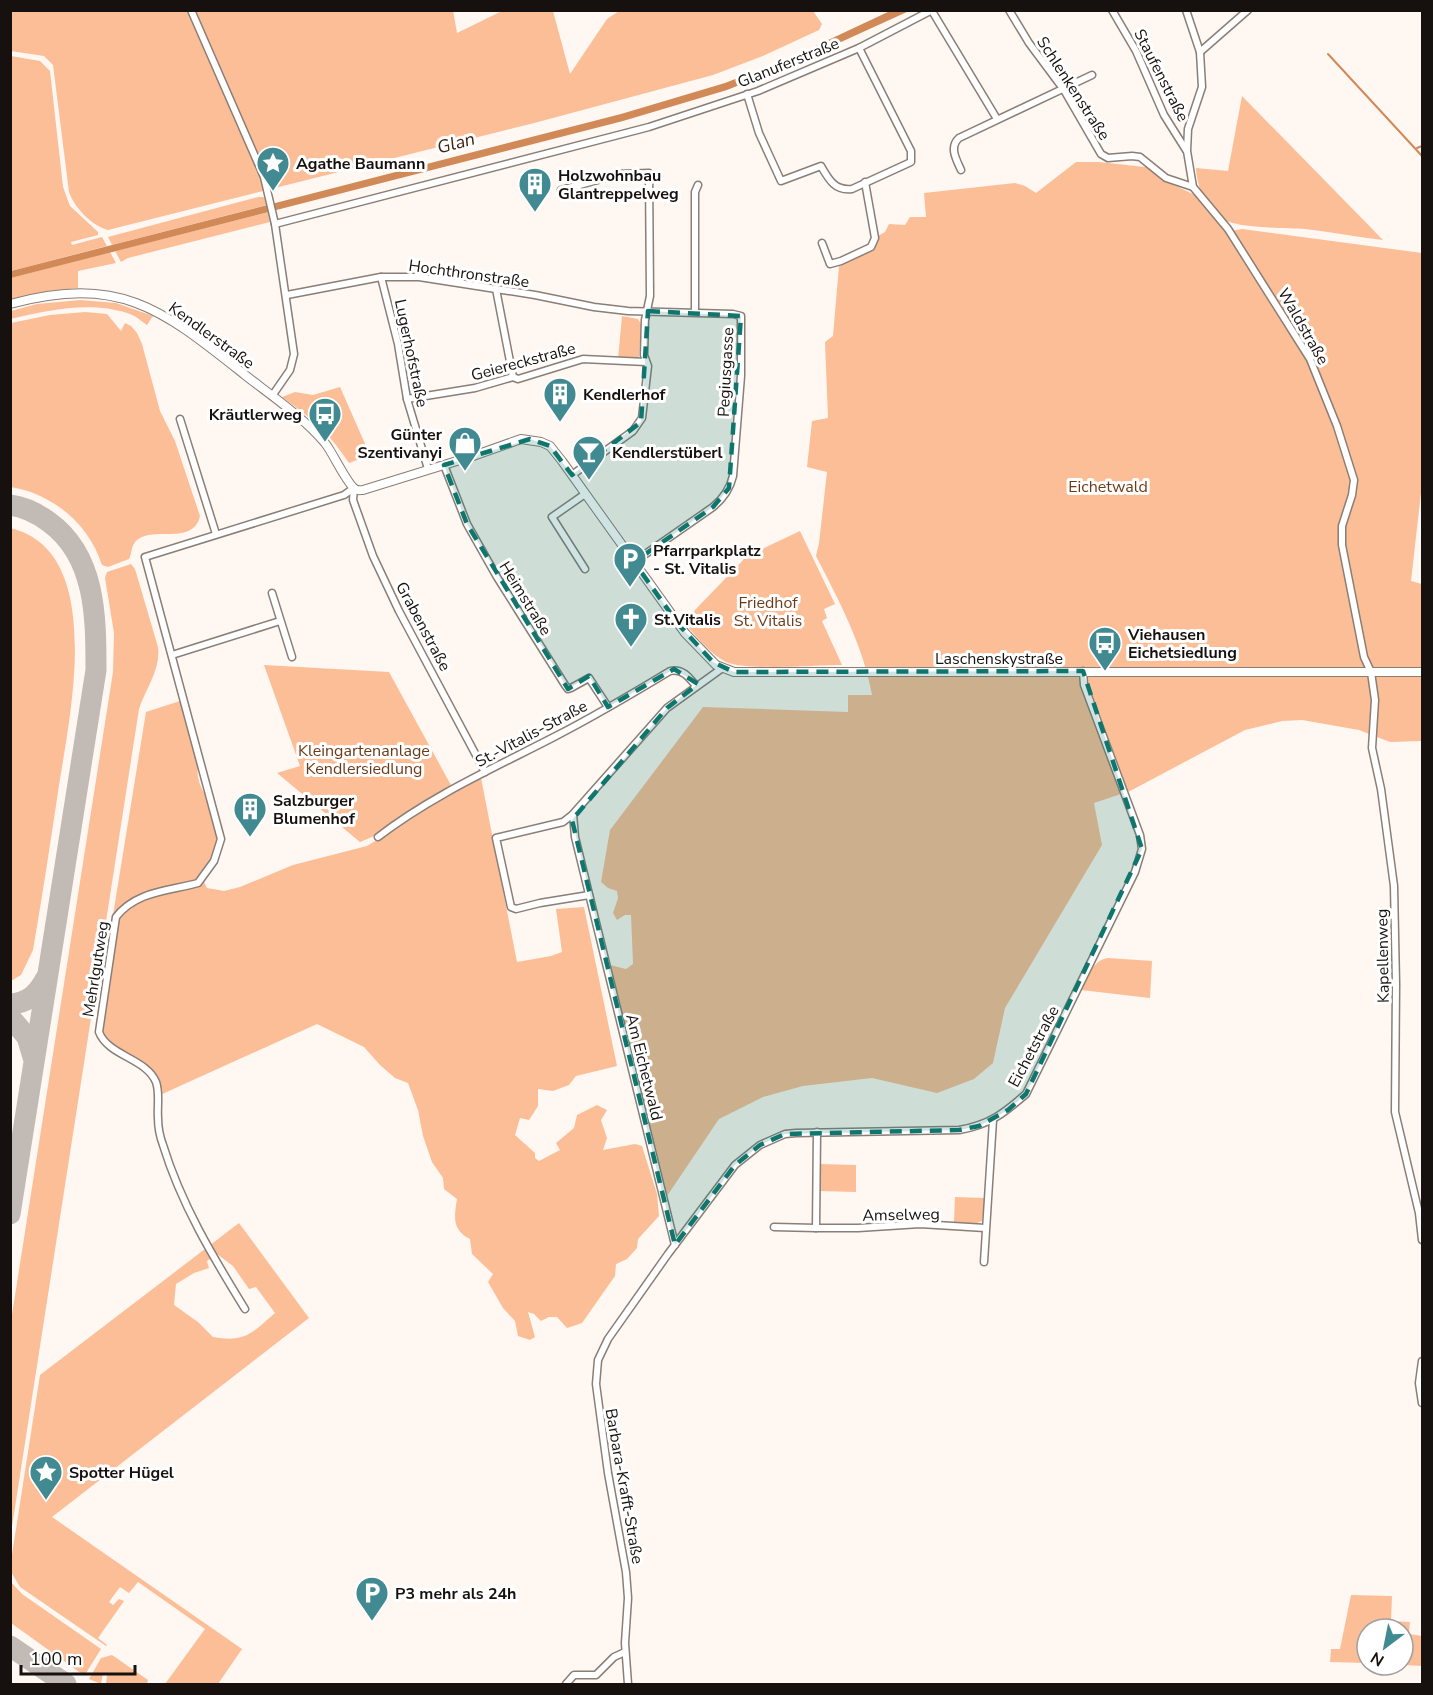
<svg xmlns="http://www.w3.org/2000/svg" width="1433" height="1695" font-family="'Nunito Sans',sans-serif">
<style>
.green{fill:#fcbe96;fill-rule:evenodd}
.water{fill:#d18957}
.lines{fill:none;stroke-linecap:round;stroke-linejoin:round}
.stream{stroke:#d18957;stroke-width:2}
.taxiway{stroke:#c1bab5;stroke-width:21}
.minor-casing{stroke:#8a7e76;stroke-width:9}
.tertiary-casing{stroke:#8a7e76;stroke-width:10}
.minor{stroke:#fff;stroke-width:6}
.tertiary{stroke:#fff;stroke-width:8}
.marked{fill:#0f766e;fill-opacity:0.2;stroke:#0f766e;stroke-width:4.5;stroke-dasharray:12 8;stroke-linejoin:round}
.labels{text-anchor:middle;stroke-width:6;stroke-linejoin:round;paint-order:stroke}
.street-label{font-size:16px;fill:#16110e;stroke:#fff}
.poi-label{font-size:16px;font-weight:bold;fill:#16110e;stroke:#fff;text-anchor:start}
.park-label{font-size:16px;fill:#6b3a16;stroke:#fff}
.water-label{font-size:18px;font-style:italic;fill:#40220c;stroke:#fff}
</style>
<rect width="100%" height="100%" fill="#fff7f2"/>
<g class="green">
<path d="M453,10L457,33L502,11H553L570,74L607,19L619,11H813L822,24L819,30L765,55L713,75L538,122L108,230C92,226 74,207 69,192L53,65L44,56L11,51L10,11Z"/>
<polygon points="11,56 40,61 50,71 63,187 70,206 98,232 98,235 71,242 72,245 102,237 107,246 11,271"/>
<path d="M1242,96L1383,240C1357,237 1331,232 1305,229C1287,228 1242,228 1227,221C1207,210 1197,189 1196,168L1228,171Z"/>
<path d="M1076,162H1099L1154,168L1174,185L1197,196L1226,232L1242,229L1422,253V484L1411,581L1422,584V741L1390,742L1359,730L1302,720L1282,721L1245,730L1130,791L1094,803L1102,845L1005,1008L993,1063L974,1079L937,1093L872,1078L803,1086L763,1097L719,1119L667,1196L610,965L626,969L633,964L631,915H625L617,920L613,913L618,898L617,891L608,888L601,882L610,830L703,707L848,712V695H872C863,645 839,601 816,556L819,543L827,472L807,467L812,421L828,418L825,342L833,336L839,266L875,248L876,237L885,232L889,224L905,225L910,217H926L924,193L1015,183L1025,186L1036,193Z"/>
<polygon points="258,197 264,197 267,205 112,245 108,237"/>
<polygon points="269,212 270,222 128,258 121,262 115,251"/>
<polygon points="110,252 116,263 78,271 78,288 49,291 11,299 11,278"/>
<path d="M80,300L116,303L153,316L147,325C141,321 135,315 127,313C91,301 47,310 11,319V311L37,304Z"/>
<path d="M85,312L107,314L121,331L125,323L131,326L137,333L142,344L160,411L175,441L200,516C193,547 151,524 135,542C131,547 132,553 129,559L108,567L102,565C89,524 53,494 11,487V323L50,315Z"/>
<polygon points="622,316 638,319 641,324 639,358 637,360 618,359"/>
<path d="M340,387L370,455L349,463C328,431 312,419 282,397L295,392L313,395Z"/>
<path d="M10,528C109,551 68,723 58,792C50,845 42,898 33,950L21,975L11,981Z"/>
<path d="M800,531L835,604L824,609L827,618L822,621L842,665C816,665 747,671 726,662C710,654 697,637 685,624L695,610L747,556Z"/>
<path d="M131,564L135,569L158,647C161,669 146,688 139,709L11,1533V1321L113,672L114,633L105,578L107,572Z"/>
<polygon points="264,665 389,672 452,787 379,834 360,842 277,773 300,766"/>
<path d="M180,701L198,768C196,779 202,789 207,799C210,805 211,812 213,818C220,847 217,852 201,876L207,888L224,891L240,887L293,865L367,846L385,835L403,820L481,778L517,962L551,956L562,952L556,909L584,907L617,1066L576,1076L569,1085L553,1091L538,1089V1106L529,1120L520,1118L515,1135L535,1153V1158L539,1161L560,1150L556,1143L574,1128L577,1115L597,1105L607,1110L601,1120L607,1138L603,1150L635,1144L642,1146L657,1194L659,1216L638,1239L637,1248L627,1259L616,1264L615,1276L582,1323L567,1328L557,1317H549L541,1321L534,1314L528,1312L535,1337L530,1340L518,1336L515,1321L503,1308L488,1282L493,1274L472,1254L470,1239C452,1230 454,1217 457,1199L444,1189L443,1178L432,1162L423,1136L418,1110L408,1083L395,1078L380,1065L364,1047L317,1024L160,1095L157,1079L113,1046L100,1031L117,919L113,915L146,712Z"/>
<path d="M1108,958L1152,961L1150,998L1081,990C1088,978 1092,960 1108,958Z"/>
<polygon points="820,1164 856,1165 856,1192 820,1191"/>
<polygon points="955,1197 985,1198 982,1221 975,1224 954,1222"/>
<path d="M239,1223L309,1318L52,1517L242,1649L218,1684H165L205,1629L138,1582L129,1593L120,1587L109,1602L113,1605L119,1599L124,1601L98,1638L107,1645L106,1646L20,1587L11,1572V1561L40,1375ZM217,1254L233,1266L249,1289L256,1287L275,1313C252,1333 245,1343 213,1337L198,1322L174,1305L176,1284L194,1273L209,1268L207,1261Z"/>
<polygon points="11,1582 22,1594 101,1649 86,1673 82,1674 11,1623"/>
<polygon points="1351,1595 1392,1596 1391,1621 1410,1622 1409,1634 1422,1636 1422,1666 1403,1665 1403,1629 1367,1629 1367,1663 1330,1662 1331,1649 1340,1649"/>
<polygon points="112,1655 148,1680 147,1684 106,1684 107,1675 103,1673 101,1684 89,1679 101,1658"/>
</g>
<polygon class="water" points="890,11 909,11 795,63 727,90 623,121 11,278 11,271 621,114 725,83 792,57"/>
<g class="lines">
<g class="stream">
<polyline points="1328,54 1422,156"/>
<polyline points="1417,148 1422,146"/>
</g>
<g class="taxiway">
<path d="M10,505C25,507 37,513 49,522C96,556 96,617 96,670L10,1214"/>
<path d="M10,1004C29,1003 38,993 46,978"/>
<polyline points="10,1017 27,1037 33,1057"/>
<polyline points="10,1646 66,1684"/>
</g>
<g class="minor-casing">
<g id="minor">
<polyline points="191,10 264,177 275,224 294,354 290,370 272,396"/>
<polyline points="1009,10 1029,43 1064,90 1101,154 1108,158 1132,156 1140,157 1166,178 1193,187"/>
<polyline points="1112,10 1136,51 1164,115 1186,150"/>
<polyline points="1186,10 1200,52 1202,87 1188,129 1187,151 1193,187 1228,229 1310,359 1337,426 1354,480 1352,495 1342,526 1342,545 1364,657 1371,672 1375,700 1372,748 1381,789 1394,886 1396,984 1395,1112 1419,1213 1422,1240"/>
<polyline points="932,11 997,119"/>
<polyline points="1200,52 1248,10"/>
<path d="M747,94L759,133L781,181L821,166C829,180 835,191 852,189L911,162V151L859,48"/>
<path d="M961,170C956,159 949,147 959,138L1092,75"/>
<polyline points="561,190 620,174 649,173 650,296 645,320 644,355 648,366 642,418 633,431 572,475"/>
<polyline points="275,224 649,127 758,91 859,48 932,10"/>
<polyline points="822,243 830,264 841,261 871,247 875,238 865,182"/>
<polyline points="381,277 398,344 407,399 428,469"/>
<polyline points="496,289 513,377"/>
<path d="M287,295L381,277H419L535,295L594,307L628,311L733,314L741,316V376L733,476C730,489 724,498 713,507L634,562"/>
<polyline points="695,312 695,192 698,185"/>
<polyline points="407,399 475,388 513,377 518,379 583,359 646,362"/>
<polyline points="180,419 216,534"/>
<polyline points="444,465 467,524 497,577 565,685 568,689 571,688 589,678 608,707"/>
<polyline points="354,488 353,500 373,556 399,611 485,772"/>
<polyline points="585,569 552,517 585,494"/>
<polyline points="272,593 292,657"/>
<polyline points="172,655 280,621"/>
<polyline points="572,815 563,822 496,838 511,907 516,909 540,903 589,895"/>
<path d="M378,837C431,796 494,768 554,737C593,717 632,694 670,671C682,668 689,677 696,686"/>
<polyline points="817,1132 816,1228 858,1228 920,1224 985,1228"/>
<polyline points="774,1227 816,1228"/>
<polyline points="675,1245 575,837 573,814 667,708 721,669"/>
<polyline points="984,1262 993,1120"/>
<path d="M245,1309C213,1257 181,1204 163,1145C160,1137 158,1128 158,1118C157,1107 160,1093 156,1082C146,1058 108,1056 99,1032L116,917C136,891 169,891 198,883L214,861L221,839L145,557L344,495L354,488"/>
<polyline points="1422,1361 1419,1383 1422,1403"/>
<polyline points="566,1684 574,1675 596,1675 614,1657 625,1652"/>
<path d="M628,1684L625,1643L628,1598L626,1572L608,1473L596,1384L598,1360L608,1339L668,1254L735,1165L760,1145L785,1134L796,1133L959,1130C989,1125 1003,1114 1026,1094L1135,872L1142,849L1140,835L1084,685L1083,671"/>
</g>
</g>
<g class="tertiary-casing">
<path id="tertiary" d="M10,304C121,274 163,310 245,375C272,396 303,417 325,443C333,453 347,484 355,489C358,491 360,490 363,490L473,456L521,439L541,442L550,446L562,461L685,633L716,665L734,672H1422"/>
</g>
<use href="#minor" class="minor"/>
<use href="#tertiary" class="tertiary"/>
</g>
<path class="marked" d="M648,311L741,316L729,488L713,507L634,562L679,625L713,662L734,672L1083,671L1142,849L1026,1094L1008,1110L979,1126L959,1130L785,1134L760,1145L735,1165L675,1245L572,820L667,708L698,684L674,669L608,707L589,676L568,689L467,524L444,465L530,439L550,446L572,475L641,422Z"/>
<defs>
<g id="sight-pin" transform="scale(1.725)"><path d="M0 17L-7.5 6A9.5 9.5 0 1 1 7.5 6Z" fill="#428a91" stroke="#fff"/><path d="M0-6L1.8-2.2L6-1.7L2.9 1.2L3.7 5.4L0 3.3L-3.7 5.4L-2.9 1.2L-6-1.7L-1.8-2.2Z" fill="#fff"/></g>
<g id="building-pin" transform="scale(1.725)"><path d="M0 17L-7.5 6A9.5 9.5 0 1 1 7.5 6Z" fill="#428a91" stroke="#fff"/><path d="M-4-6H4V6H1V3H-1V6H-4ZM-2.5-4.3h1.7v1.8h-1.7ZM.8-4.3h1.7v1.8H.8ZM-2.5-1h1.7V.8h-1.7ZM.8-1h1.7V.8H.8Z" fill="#fff"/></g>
<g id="bus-pin" transform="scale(1.725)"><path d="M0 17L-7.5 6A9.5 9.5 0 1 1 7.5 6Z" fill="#428a91" stroke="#fff"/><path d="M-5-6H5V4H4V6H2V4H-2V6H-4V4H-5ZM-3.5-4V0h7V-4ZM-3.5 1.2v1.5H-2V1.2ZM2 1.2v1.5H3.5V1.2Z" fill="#fff"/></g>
<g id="shop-pin" transform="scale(1.725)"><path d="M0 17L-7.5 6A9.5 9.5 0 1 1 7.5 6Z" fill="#428a91" stroke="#fff"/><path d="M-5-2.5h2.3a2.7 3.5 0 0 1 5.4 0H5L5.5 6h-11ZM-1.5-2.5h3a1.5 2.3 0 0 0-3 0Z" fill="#fff"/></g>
<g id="bar-pin" transform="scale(1.725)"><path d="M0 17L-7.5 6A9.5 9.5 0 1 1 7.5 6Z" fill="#428a91" stroke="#fff"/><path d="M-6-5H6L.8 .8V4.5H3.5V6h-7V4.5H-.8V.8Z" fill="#fff"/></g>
<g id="parking-pin" transform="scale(1.725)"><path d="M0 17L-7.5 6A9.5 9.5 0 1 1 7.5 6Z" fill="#428a91" stroke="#fff"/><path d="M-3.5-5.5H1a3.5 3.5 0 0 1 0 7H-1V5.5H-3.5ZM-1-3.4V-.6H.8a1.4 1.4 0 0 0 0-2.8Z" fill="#fff"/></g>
<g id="church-pin" transform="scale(1.725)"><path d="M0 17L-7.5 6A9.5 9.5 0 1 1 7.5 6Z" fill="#428a91" stroke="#fff"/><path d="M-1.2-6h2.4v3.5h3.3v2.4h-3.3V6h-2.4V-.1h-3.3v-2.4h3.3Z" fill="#fff"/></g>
</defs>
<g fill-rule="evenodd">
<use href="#sight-pin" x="273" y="163"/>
<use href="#building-pin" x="535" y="184"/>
<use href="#building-pin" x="560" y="394"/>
<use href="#bus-pin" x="325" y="414"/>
<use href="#shop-pin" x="465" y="443"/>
<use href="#bar-pin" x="589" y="452"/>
<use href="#parking-pin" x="630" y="559"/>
<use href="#church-pin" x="631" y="619"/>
<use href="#bus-pin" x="1105" y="643"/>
<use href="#building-pin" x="250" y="809"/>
<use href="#sight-pin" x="46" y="1472"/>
<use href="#parking-pin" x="372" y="1593"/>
</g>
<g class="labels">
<g class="street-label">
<text transform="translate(788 62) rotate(-22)" y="6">Glanuferstraße</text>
<text transform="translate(1162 75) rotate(63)" y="6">Staufenstraße</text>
<text transform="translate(1074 88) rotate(57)" y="6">Schlenkenstraße</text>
<text transform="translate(469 273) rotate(8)" y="6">Hochthronstraße</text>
<text transform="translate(1304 326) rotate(60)" y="6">Waldstraße</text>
<text transform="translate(212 335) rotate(36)" y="6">Kendlerstraße</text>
<text transform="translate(412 353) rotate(78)" y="6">Lugerhofstraße</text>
<text transform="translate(523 361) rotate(-15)" y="6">Geiereckstraße</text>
<text transform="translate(725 372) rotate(-87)" y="6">Pegiusgasse</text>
<text transform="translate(526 598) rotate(58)" y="6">Heimstraße</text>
<text transform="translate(424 626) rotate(62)" y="6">Grabenstraße</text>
<text x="999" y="664">Laschenskystraße</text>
<text transform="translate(531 733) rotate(-28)" y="6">St.-Vitalis-Straße</text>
<text transform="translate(1382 956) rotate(-91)" y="6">Kapellenweg</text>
<text transform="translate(95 969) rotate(-81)" y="6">Mehrlgutweg</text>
<text transform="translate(1033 1046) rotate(-62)" y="6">Eichetstraße</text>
<text transform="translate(645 1067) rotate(76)" y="6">Am Eichetwald</text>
<text transform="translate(901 1214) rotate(-1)" y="6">Amselweg</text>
<text transform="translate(625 1486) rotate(80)" y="6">Barbara-Krafft-Straße</text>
</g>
<g class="poi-label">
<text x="296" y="169">Agathe Baumann</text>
<text x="558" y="181">Holzwohnbau<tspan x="558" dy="18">Glantreppelweg</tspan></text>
<text x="583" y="400">Kendlerhof</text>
<text x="302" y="420" text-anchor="end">Kräutlerweg</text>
<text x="442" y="440" text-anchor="end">Günter<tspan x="442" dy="18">Szentivanyi</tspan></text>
<text x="612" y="458">Kendlerstüberl</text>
<text x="653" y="556">Pfarrparkplatz<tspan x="653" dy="18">- St. Vitalis</tspan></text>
<text x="654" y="625">St.Vitalis</text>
<text x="1128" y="640">Viehausen<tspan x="1128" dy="18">Eichetsiedlung</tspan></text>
<text x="273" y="806">Salzburger<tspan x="273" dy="18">Blumenhof</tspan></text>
<text x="69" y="1478">Spotter Hügel</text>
<text x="395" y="1599">P3 mehr als 24h</text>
</g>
<g class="park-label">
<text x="1108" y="492">Eichetwald</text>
<text x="768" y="608">Friedhof<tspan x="768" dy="18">St. Vitalis</tspan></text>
<text x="364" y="756">Kleingartenanlage<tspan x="364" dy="18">Kendlersiedlung</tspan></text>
</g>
<g class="water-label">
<text transform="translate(456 143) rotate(-15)" y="6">Glan</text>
</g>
</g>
<rect width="1433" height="1695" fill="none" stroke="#16110e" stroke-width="24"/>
<g transform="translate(1385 1647) rotate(212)"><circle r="28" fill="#ffffff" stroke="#a2a09f" stroke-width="1.5"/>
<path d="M0-4.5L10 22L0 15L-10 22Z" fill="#428a91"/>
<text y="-9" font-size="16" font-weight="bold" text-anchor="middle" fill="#16110e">N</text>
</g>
<path d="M21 1665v9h114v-9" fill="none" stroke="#16110e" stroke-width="3"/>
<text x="30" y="1665" font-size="18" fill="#16110e" stroke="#ffffff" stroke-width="4.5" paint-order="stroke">100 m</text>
</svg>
